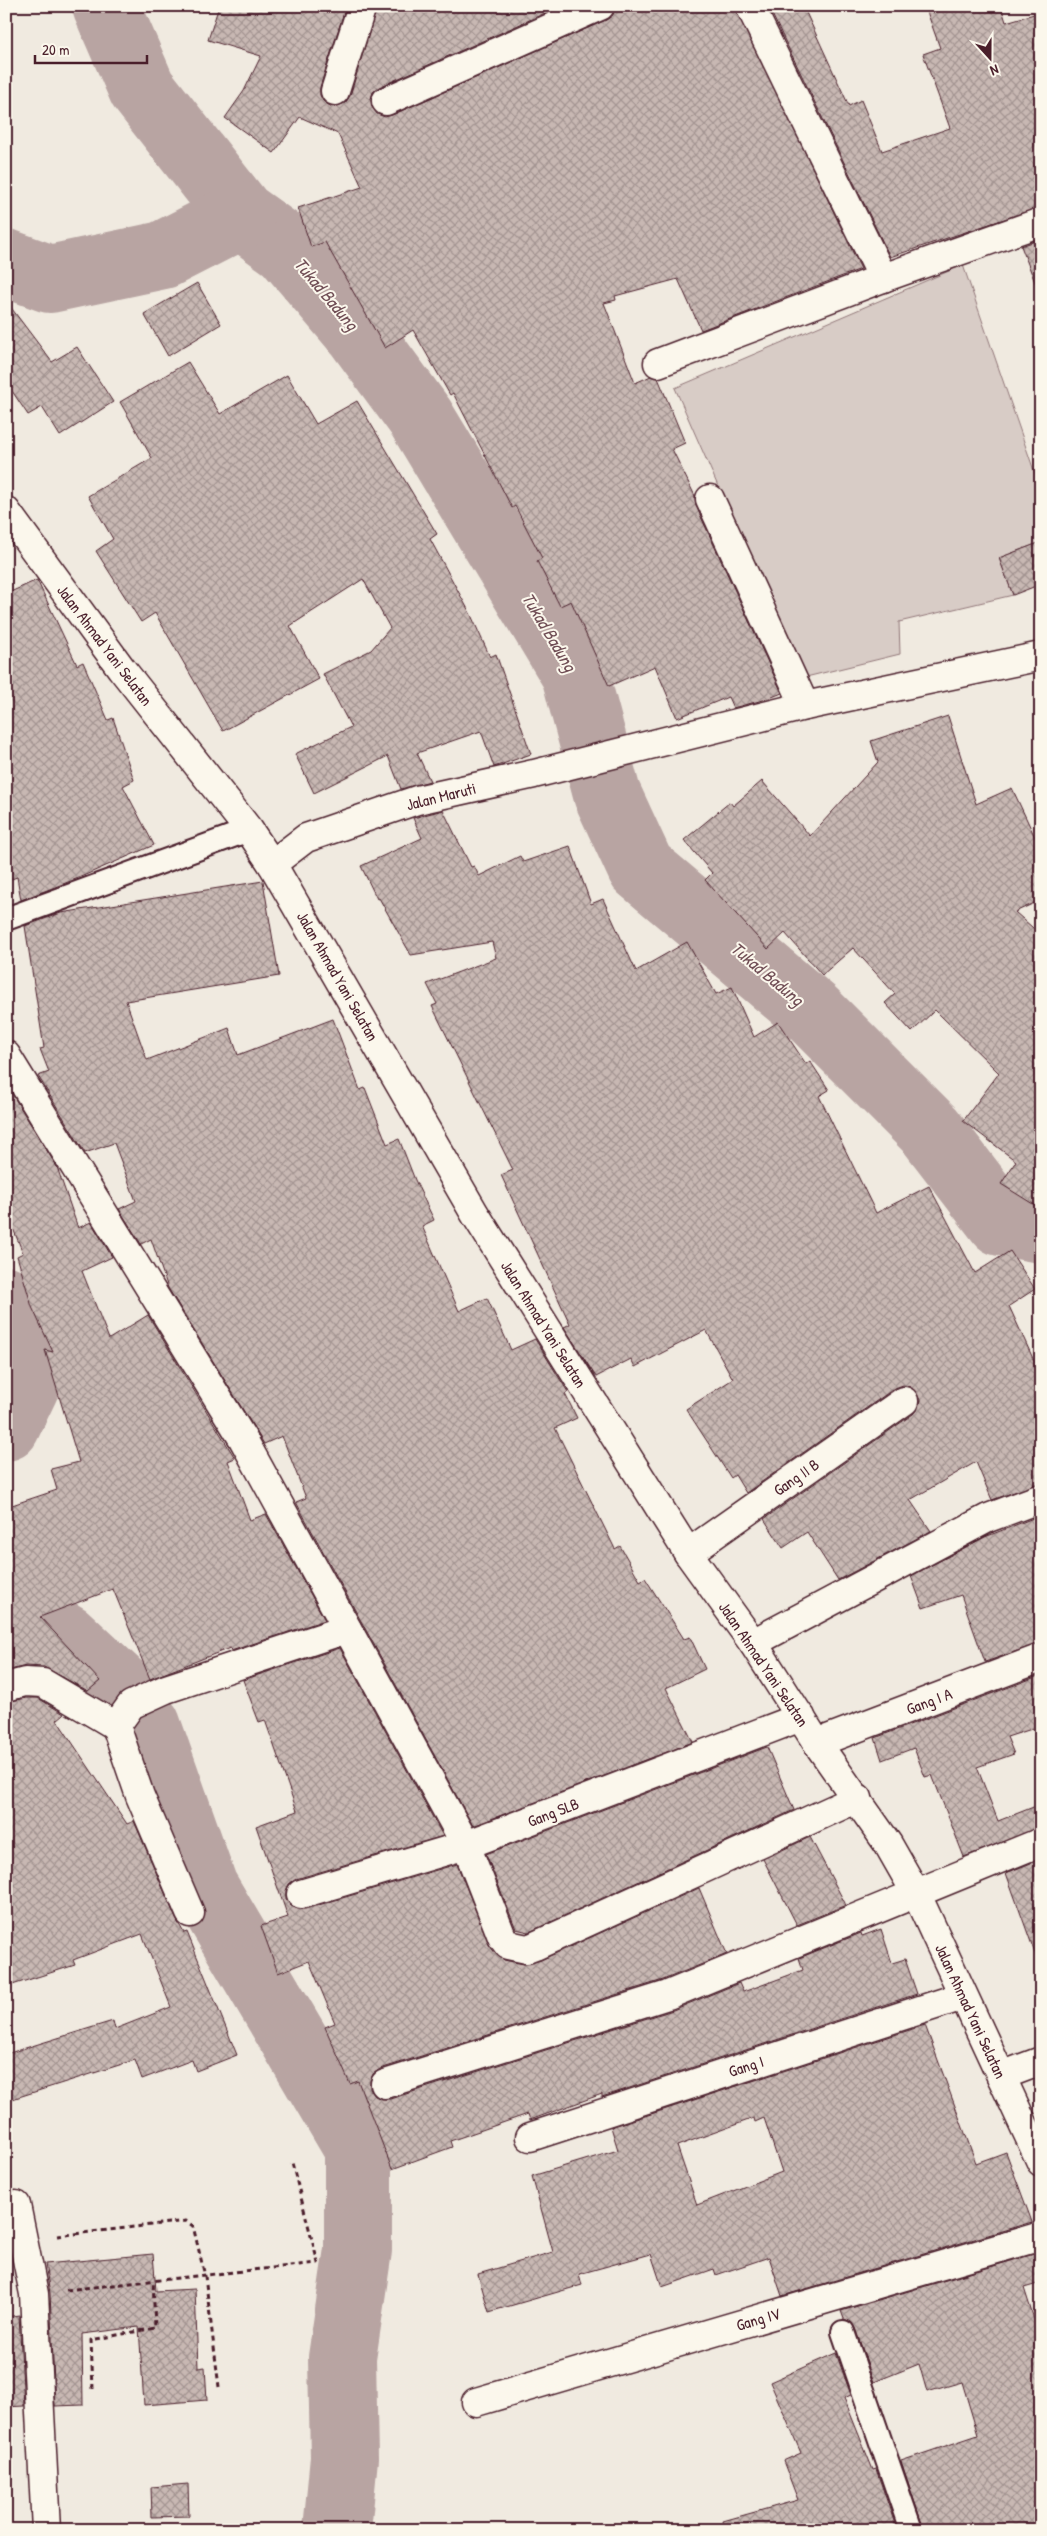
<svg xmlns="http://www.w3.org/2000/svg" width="1047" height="2536" font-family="'Patrick Hand',sans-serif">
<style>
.green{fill:#d8ccc6;stroke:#917678}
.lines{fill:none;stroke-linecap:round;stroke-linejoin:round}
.river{stroke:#b8a4a2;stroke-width:68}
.building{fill:url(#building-cross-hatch);stroke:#4a1f2b;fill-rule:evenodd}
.service-casing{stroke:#4a1f2b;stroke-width:26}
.minor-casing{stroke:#4a1f2b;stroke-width:31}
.tertiary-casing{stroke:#4a1f2b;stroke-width:31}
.secondary-casing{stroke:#4a1f2b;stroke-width:31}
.path{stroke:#4a1f2b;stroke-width:3;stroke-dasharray:5 4;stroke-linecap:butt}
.service{stroke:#fbf7ec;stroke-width:22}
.minor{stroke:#fbf7ec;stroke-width:28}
.tertiary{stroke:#fbf7ec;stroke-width:28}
.secondary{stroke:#fbf7ec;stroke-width:28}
.labels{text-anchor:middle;stroke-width:4;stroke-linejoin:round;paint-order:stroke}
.street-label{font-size:16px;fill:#4a1f2b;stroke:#fbf7ec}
.water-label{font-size:18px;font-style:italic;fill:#704e55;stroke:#fbf7ec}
</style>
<defs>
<pattern id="building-cross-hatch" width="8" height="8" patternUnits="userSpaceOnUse" patternTransform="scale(1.25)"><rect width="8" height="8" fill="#c8b8b3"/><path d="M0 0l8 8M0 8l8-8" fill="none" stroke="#a49592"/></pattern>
</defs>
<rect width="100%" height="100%" fill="#f0eae0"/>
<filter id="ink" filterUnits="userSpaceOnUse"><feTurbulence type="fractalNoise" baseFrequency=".02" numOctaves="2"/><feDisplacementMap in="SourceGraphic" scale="10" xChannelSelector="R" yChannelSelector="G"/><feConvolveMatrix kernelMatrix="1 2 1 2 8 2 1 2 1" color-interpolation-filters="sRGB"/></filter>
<g filter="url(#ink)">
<polygon class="green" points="963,265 1041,491 1041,542 999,558 1013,595 899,622 900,654 802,678 675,388"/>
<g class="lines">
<g class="river">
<polyline points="106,6 142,89 241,215 287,248 358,332 421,418 575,674 607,794 641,868 813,1013 931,1131 1001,1222 1041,1229"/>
<polyline points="6,263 50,279 163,255 241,215"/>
<polyline points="6,1300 34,1334 26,1385 6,1427"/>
<polyline points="6,1596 22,1611 66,1637 125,1692"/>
<polyline points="147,1725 204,1887 358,2148 358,2250 342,2358 344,2458 337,2530"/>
</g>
</g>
<g class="building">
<polygon points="219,6 346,6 320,87 320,95 323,101 330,106 338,106 345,103 350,96 377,6 561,6 379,87 373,92 371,99 372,107 377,114 385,117 392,115 606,20 613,15 615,6 735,6 861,269 701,330 678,279 615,296 616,300 604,303 635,383 651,376 658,378 685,443 672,449 695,496 696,506 782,693 767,699 733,708 728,697 677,718 655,666 609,686 571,601 560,606 537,561 542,558 515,506 512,508 453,393 450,395 413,330 385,348 325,242 311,247 298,208 362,187 338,134 300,117 274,153 225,118 244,91 261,56 208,40"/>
<polygon points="768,6 803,6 849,106 861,100 882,151 950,128 923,54 940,48 925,6 1001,6 1006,22 1041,12 1041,207 890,257"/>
<polygon points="1041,239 1041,289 1038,290 1021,246"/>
<polygon points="197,283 221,324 168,356 144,314"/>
<polygon points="6,301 52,362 77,347 113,402 60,436 42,407 28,415 6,382"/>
<polygon points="188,362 220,414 287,375 316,424 357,401 437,534 430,539 471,615 490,657 496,654 531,754 494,767 481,731 417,753 430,781 401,789 388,756 314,793 295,754 351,727 323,674 371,650 390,628 363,579 290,626 319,679 223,731 155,613 141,622 96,551 113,539 88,496 152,458 120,402"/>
<polygon points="1041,542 1041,584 1013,595 999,558"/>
<polygon points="37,580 77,665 83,662 108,720 113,718 134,780 123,786 154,845 76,879 21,900 17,877 6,881 6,594"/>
<polygon points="948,716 976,804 1012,788 1041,850 1041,900 1015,912 1041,935 1041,1209 1001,1184 1016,1161 963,1121 999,1073 935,1010 912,1032 885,1003 895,994 853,948 822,975 785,933 768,949 705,880 712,873 684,840 730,802 733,806 762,781 810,836 878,762 871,741"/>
<polygon points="443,810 471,867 474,866 479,876 520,856 523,862 570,846 591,904 603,899 636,971 687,942 716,994 732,987 754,1037 778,1022 806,1064 810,1061 829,1090 819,1096 876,1213 929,1186 975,1273 1010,1251 1035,1289 1009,1306 1041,1376 1041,1483 992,1500 976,1462 910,1500 931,1531 838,1580 807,1532 783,1548 764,1519 913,1414 918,1408 920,1400 916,1392 910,1387 903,1385 895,1388 746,1493 735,1475 731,1478 686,1409 733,1379 706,1330 635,1367 631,1359 596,1377 564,1327 570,1324 501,1175 513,1170 432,1006 437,1004 427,984 496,958 492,942 411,955 379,898 377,899 361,866 422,838 413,818"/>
<polygon points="263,881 279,976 126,1001 147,1060 229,1028 238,1055 333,1019 360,1090 365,1088 387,1144 399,1139 415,1180 434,1220 422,1226 459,1311 487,1298 511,1350 535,1339 568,1392 565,1394 577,1418 555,1428 615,1549 620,1546 640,1581 645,1578 684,1639 690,1637 705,1669 666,1688 693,1742 473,1826 296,1502 306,1498 282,1436 264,1444 168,1288 151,1239 141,1244 119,1209 136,1201 114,1143 85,1153 38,1076 49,1072 40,1049 44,1048 25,926 61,913"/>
<polygon points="9,1089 57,1167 78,1228 91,1222 112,1257 82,1271 109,1339 148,1315 235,1458 228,1461 250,1520 266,1514 325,1620 231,1651 230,1648 150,1679 113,1589 40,1617 100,1681 88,1691 44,1667 26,1666 6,1671 6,1507 57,1490 51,1469 79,1462 45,1350 53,1352 32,1307 17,1256 23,1253 6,1211 6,1090"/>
<polygon points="1041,1515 1041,1643 985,1662 961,1595 923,1608 911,1576 985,1537"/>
<polygon points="340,1648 443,1836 296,1879 289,1884 286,1891 286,1899 291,1906 298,1909 305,1909 457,1864 490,1946 504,1960 524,1964 541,1960 699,1888 727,1954 663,1980 380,2069 373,2074 370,2081 370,2089 375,2096 382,2099 390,2099 673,2010 739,1983 743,1992 803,1970 799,1958 861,1933 862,1936 881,1929 892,1963 905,1959 917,1994 602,2097 602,2094 530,2120 528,2114 450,2141 452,2147 392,2169 358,2081 350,2084 325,2027 335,2023 309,1961 278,1973 261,1926 288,1917 256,1826 297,1811 265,1720 259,1722 243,1680"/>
<polygon points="1041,1675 1041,1726 1007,1737 1014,1754 977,1767 998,1821 1041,1804 1041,1827 964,1857 932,1775 925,1777 914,1748 882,1760 875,1738"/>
<polygon points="27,1698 38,1698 64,1714 57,1720 127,1824 134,1821 176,1919 184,1933 187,1932 237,2055 196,2071 192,2060 142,2079 135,2060 6,2101 6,2054 113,2021 115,2029 171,2007 142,1934 73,1960 75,1965 6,1987 6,1702"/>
<polygon points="767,1747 794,1810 529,1932 516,1929 486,1854"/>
<polygon points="810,1837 846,1905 797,1925 763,1859"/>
<polygon points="1041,1859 1041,1958 1037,1959 1006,1873"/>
<path d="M925,2025L976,2163L1006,2152L1032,2222L782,2296L769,2257L716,2275L714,2269L662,2287L651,2254L579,2274L582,2285L489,2312L478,2274L553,2252L532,2176L618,2150L611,2127ZM754,2118L755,2122L764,2118L782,2172L697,2205L677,2146Z"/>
<polygon points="1041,2252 1041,2283 1024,2288 1041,2341 1041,2522 1018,2530 924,2530 901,2461 978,2435 962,2382 927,2392 919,2364 874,2382 855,2328 851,2322 844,2319 841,2311"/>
<polygon points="153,2254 156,2291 195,2289 198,2368 205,2367 207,2400 144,2405 139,2327 82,2334 83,2405 55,2406 50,2293 45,2264"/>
<polygon points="19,2315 24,2406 6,2407 6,2317"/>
<polygon points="836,2353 851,2395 844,2398 873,2470 876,2469 897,2530 725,2530 723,2521 798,2500 783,2461 801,2453 770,2382"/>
<polygon points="188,2484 189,2516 152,2517 151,2487"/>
</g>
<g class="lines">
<g class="service-casing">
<g id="service">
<polyline points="6,919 249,830"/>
<polyline points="843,2332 911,2530"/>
</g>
</g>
<g class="minor-casing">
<g id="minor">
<polyline points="750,6 883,278"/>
<polyline points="335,91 362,6"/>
<polyline points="386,101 600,6"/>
<polyline points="658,363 883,278 1041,222"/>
<polyline points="710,499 805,706"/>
<polyline points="6,1055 243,1439 466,1845 502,1937 508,1945 527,1949 535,1946 858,1798"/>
<polyline points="688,1553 904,1401"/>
<polyline points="753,1643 988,1518 1041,1498"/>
<polyline points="6,1687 25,1682 43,1683 116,1726"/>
<polyline points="817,1743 1041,1658"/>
<polyline points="301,1894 466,1845 801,1717"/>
<polyline points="190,1913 140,1796 116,1726 131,1705 166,1689 347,1629"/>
<polyline points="1001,2076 1041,2061"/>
<polyline points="385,2084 668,1995 1041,1842"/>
<polyline points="530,2137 963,1996"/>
<polyline points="16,2205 34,2294 46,2530"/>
<polyline points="476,2402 1041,2236"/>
</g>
</g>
<g class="tertiary-casing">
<polyline id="tertiary" points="272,864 306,838 417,800 534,774 805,706 1041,656"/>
</g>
<g class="secondary-casing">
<polyline id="secondary" points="6,511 121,668 249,830 272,864 475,1214 688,1553 753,1643 817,1743 888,1844 916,1893 1041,2162"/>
</g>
<g class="path">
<polyline points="57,2236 186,2221 193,2226 205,2276 219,2387"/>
<polyline points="66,2290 318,2263 292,2163"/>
<polyline points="93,2389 91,2340 155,2328 153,2280"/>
</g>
<use href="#service" class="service"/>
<use href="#minor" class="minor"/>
<use href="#tertiary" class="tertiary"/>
<use href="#secondary" class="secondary"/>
</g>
</g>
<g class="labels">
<g class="street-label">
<text transform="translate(105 645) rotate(53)" y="6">Jalan Ahmad Yani Selatan</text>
<text transform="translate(441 796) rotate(-14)" y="6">Jalan Maruti</text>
<text transform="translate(338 976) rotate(60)" y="6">Jalan Ahmad Yani Selatan</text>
<text transform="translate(544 1324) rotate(58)" y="6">Jalan Ahmad Yani Selatan</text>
<text transform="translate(796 1477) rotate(-35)" y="6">Gang II B</text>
<text transform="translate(764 1664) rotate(56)" y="6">Jalan Ahmad Yani Selatan</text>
<text transform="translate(929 1701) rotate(-21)" y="6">Gang I A</text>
<text transform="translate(553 1812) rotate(-21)" y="6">Gang SLB</text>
<text transform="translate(971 2011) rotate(65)" y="6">Jalan Ahmad Yani Selatan</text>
<text transform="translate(746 2066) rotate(-18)" y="6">Gang I</text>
<text transform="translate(758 2319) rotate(-16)" y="6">Gang IV</text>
</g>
<g class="water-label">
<text transform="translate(326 294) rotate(50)" y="6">Tukad Badung</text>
<text transform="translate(549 632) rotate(59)" y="6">Tukad Badung</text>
<text transform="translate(767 974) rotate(40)" y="6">Tukad Badung</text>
</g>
</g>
<rect width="1047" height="2536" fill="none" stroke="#fbf7ec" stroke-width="25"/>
<rect x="12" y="12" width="1022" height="2511" fill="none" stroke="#4a1f2b" stroke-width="2" filter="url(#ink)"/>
<g transform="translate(990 58) rotate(159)" stroke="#fbf7ec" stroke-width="4" paint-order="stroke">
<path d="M0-4L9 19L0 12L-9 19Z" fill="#4a1f2b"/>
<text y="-8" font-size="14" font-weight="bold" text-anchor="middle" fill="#4a1f2b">N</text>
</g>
<path d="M35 55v8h112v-8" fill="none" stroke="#4a1f2b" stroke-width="2.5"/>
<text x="42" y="55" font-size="15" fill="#4a1f2b" stroke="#fbf7ec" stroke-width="4" paint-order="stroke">20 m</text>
</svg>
